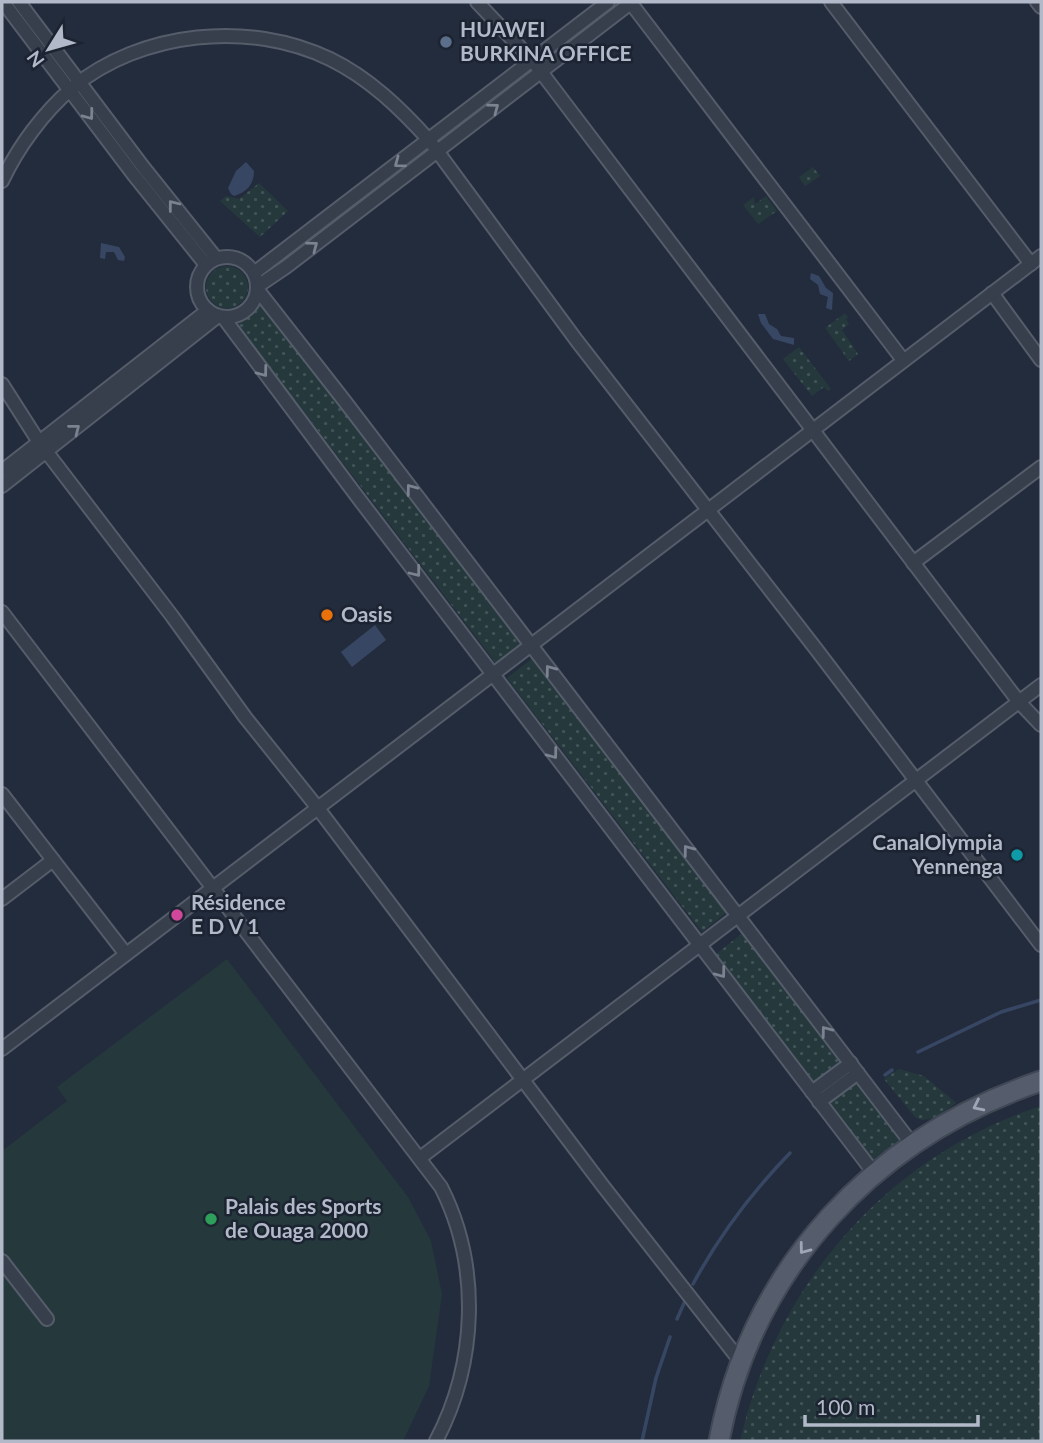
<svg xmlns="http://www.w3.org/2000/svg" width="1043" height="1443" font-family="Lato,sans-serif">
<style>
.grass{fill:url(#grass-dots)}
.pitch{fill:#25393d}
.water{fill:#374763}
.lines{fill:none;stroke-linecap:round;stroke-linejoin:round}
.stream{stroke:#374763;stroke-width:3.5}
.street-casing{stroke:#555c6a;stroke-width:16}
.primary-casing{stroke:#404755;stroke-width:23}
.street{stroke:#373e4c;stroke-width:12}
.primary{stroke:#555d6c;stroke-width:19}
.oneway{stroke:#7b8290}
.oneway2{stroke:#9fa7b6}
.service-dot{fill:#5c6f8a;stroke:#1c2331;stroke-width:2.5}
.food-dot{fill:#e8710a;stroke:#1c2331;stroke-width:2.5}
.culture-dot{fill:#0f9aa8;stroke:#1c2331;stroke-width:2.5}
.hotel-dot{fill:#d1479c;stroke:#1c2331;stroke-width:2.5}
.leisure-dot{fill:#2e9e5b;stroke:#1c2331;stroke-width:2.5}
.labels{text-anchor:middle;stroke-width:5;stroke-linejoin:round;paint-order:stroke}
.poi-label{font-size:21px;font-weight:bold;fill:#b2b9c8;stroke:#1c2331;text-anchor:start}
</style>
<defs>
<pattern id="grass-dots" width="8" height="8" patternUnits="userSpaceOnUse" patternTransform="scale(1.75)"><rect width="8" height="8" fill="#25393d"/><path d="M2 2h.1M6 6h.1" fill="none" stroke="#425458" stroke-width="1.8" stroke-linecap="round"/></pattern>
</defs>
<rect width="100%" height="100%" fill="#232c3c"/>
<g class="grass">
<polygon points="813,167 820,176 805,186 799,177"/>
<polygon points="259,183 288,211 260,237 220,201 226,196 239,199"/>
<polygon points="766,196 777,211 758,224 743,205 754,197 755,204"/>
<circle cx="227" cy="287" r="21"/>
<polygon points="264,301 525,641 496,663 239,327 237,324"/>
<polygon points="845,313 848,317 846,319 849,324 842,330 858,354 849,361 825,328"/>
<polygon points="799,347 831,389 828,391 824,387 812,396 783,359"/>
<polygon points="534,657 728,911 702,932 507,678"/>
<polygon points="744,932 844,1062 816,1084 716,954"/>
<path d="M899,1069L924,1076L956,1103C944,1111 929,1126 915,1117L884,1079Z"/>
<polygon points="859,1080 904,1140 874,1162 830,1102"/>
<path d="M1041,1106V1441H740C776,1285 887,1156 1041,1106Z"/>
</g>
<polygon class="pitch" points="227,959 408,1197 431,1241 442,1294 429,1386 403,1441 2,1441 2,1151 67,1101 57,1087"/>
<g class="water">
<path d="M246,162L254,171C254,184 247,192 234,196L231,194L228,188L236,171Z"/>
<polygon points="101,243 119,247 125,257 124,261 118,260 114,252 106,252 105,259 100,258"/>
<polygon points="811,273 819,276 826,288 833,293 832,310 826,308 828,297 820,294 818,285 810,279"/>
<polygon points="758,314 765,314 769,324 777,329 781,336 794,338 794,345 773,339 761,323"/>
<polygon points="375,625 386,640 352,667 341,652"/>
</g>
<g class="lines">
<g class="stream">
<polyline points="918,1052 1001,1012 1041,1000"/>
<polyline points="885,1075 892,1070"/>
<path d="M693,1284C719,1236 752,1192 790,1153"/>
<polyline points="677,1319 685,1301"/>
<polyline points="642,1441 656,1378 670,1337"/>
</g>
<g class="street-casing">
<g id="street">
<polyline points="3,2 133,174 206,265"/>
<polyline points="19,2 144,168 216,258"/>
<polyline points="477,2 532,60 1019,702 1041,725"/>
<polyline points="630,2 903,360"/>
<polyline points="831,2 1031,264"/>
<polyline points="1037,2 1041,7"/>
<path d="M2,181C18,147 43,113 72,88C141,31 250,20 330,59C369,78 400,108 429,140L577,341L816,649L1041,945"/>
<circle cx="227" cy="287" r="30"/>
<polyline points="254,273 608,2"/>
<polyline points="258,286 286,267 632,2"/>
<polyline points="257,289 343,399 912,1144"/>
<polyline points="992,293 1041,360"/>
<polyline points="223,317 356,495 874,1173"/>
<polyline points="2,384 39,442 172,616 245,717 317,807 603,1186 741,1362"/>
<polyline points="2,471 208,310"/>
<polyline points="2,486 218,316"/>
<polyline points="913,563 1041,467"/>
<path d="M2,612L441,1187C481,1266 477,1363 436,1441"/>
<polyline points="2,794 125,953"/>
<polyline points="2,899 53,860"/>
<polyline points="2,1049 1041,256"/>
<polyline points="812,1092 851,1063"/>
<polyline points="819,1102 858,1073"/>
<polyline points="420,1158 1041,685"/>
<polyline points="2,1261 47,1319"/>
</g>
</g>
<g class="primary-casing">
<path id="primary" d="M719,1441C752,1267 875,1137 1041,1081"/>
</g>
<use href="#street" class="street"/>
<use href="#primary" class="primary"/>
</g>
<defs><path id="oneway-chevron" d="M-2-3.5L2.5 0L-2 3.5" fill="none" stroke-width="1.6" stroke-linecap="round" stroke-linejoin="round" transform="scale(1.75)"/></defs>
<g class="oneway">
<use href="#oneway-chevron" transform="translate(494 108) rotate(-37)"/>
<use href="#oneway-chevron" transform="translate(89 115) rotate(53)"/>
<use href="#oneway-chevron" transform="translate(399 163) rotate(143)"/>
<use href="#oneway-chevron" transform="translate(173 205) rotate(-128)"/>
<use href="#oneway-chevron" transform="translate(313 246) rotate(-37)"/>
<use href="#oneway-chevron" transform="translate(263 372) rotate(53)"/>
<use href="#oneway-chevron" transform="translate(75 429) rotate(-38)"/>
<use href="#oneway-chevron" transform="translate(411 489) rotate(-127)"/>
<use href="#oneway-chevron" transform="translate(416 572) rotate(52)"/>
<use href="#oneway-chevron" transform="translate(550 670) rotate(-127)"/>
<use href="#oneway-chevron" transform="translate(553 754) rotate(53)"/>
<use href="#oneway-chevron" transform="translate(688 850) rotate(-127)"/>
<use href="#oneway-chevron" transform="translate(721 973) rotate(53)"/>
<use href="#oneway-chevron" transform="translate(826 1031) rotate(-127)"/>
</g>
<g class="oneway2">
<use href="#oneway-chevron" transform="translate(978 1106) rotate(154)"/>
<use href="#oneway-chevron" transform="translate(804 1249) rotate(127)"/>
</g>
<circle class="service-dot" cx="446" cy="42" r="7"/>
<circle class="food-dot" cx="327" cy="615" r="7"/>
<circle class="culture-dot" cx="1017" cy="855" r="7"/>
<circle class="hotel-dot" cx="177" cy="915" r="7"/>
<circle class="leisure-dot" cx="211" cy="1219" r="7"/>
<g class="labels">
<g class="poi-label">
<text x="460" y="37">HUAWEI<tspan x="460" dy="24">BURKINA OFFICE</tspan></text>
<text x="341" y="622">Oasis</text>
<text x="1003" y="850" text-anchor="end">CanalOlympia<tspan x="1003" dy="24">Yennenga</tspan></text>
<text x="191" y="910">Résidence<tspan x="191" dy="24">E D V 1</tspan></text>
<text x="225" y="1214">Palais des Sports<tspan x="225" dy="24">de Ouaga 2000</tspan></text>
</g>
</g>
<rect width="1043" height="1443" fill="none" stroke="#b2b9c8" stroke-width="7"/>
<g transform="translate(49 49) rotate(233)" stroke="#1c2331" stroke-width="5" paint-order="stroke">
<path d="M0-5L12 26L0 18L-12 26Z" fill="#b2b9c8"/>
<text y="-10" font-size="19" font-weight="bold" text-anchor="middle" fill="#b2b9c8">N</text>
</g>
<path d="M805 1415v10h173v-10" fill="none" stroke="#b2b9c8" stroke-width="3.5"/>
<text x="816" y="1415" font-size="21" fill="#b2b9c8" stroke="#1c2331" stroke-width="5" paint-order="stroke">100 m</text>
</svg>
